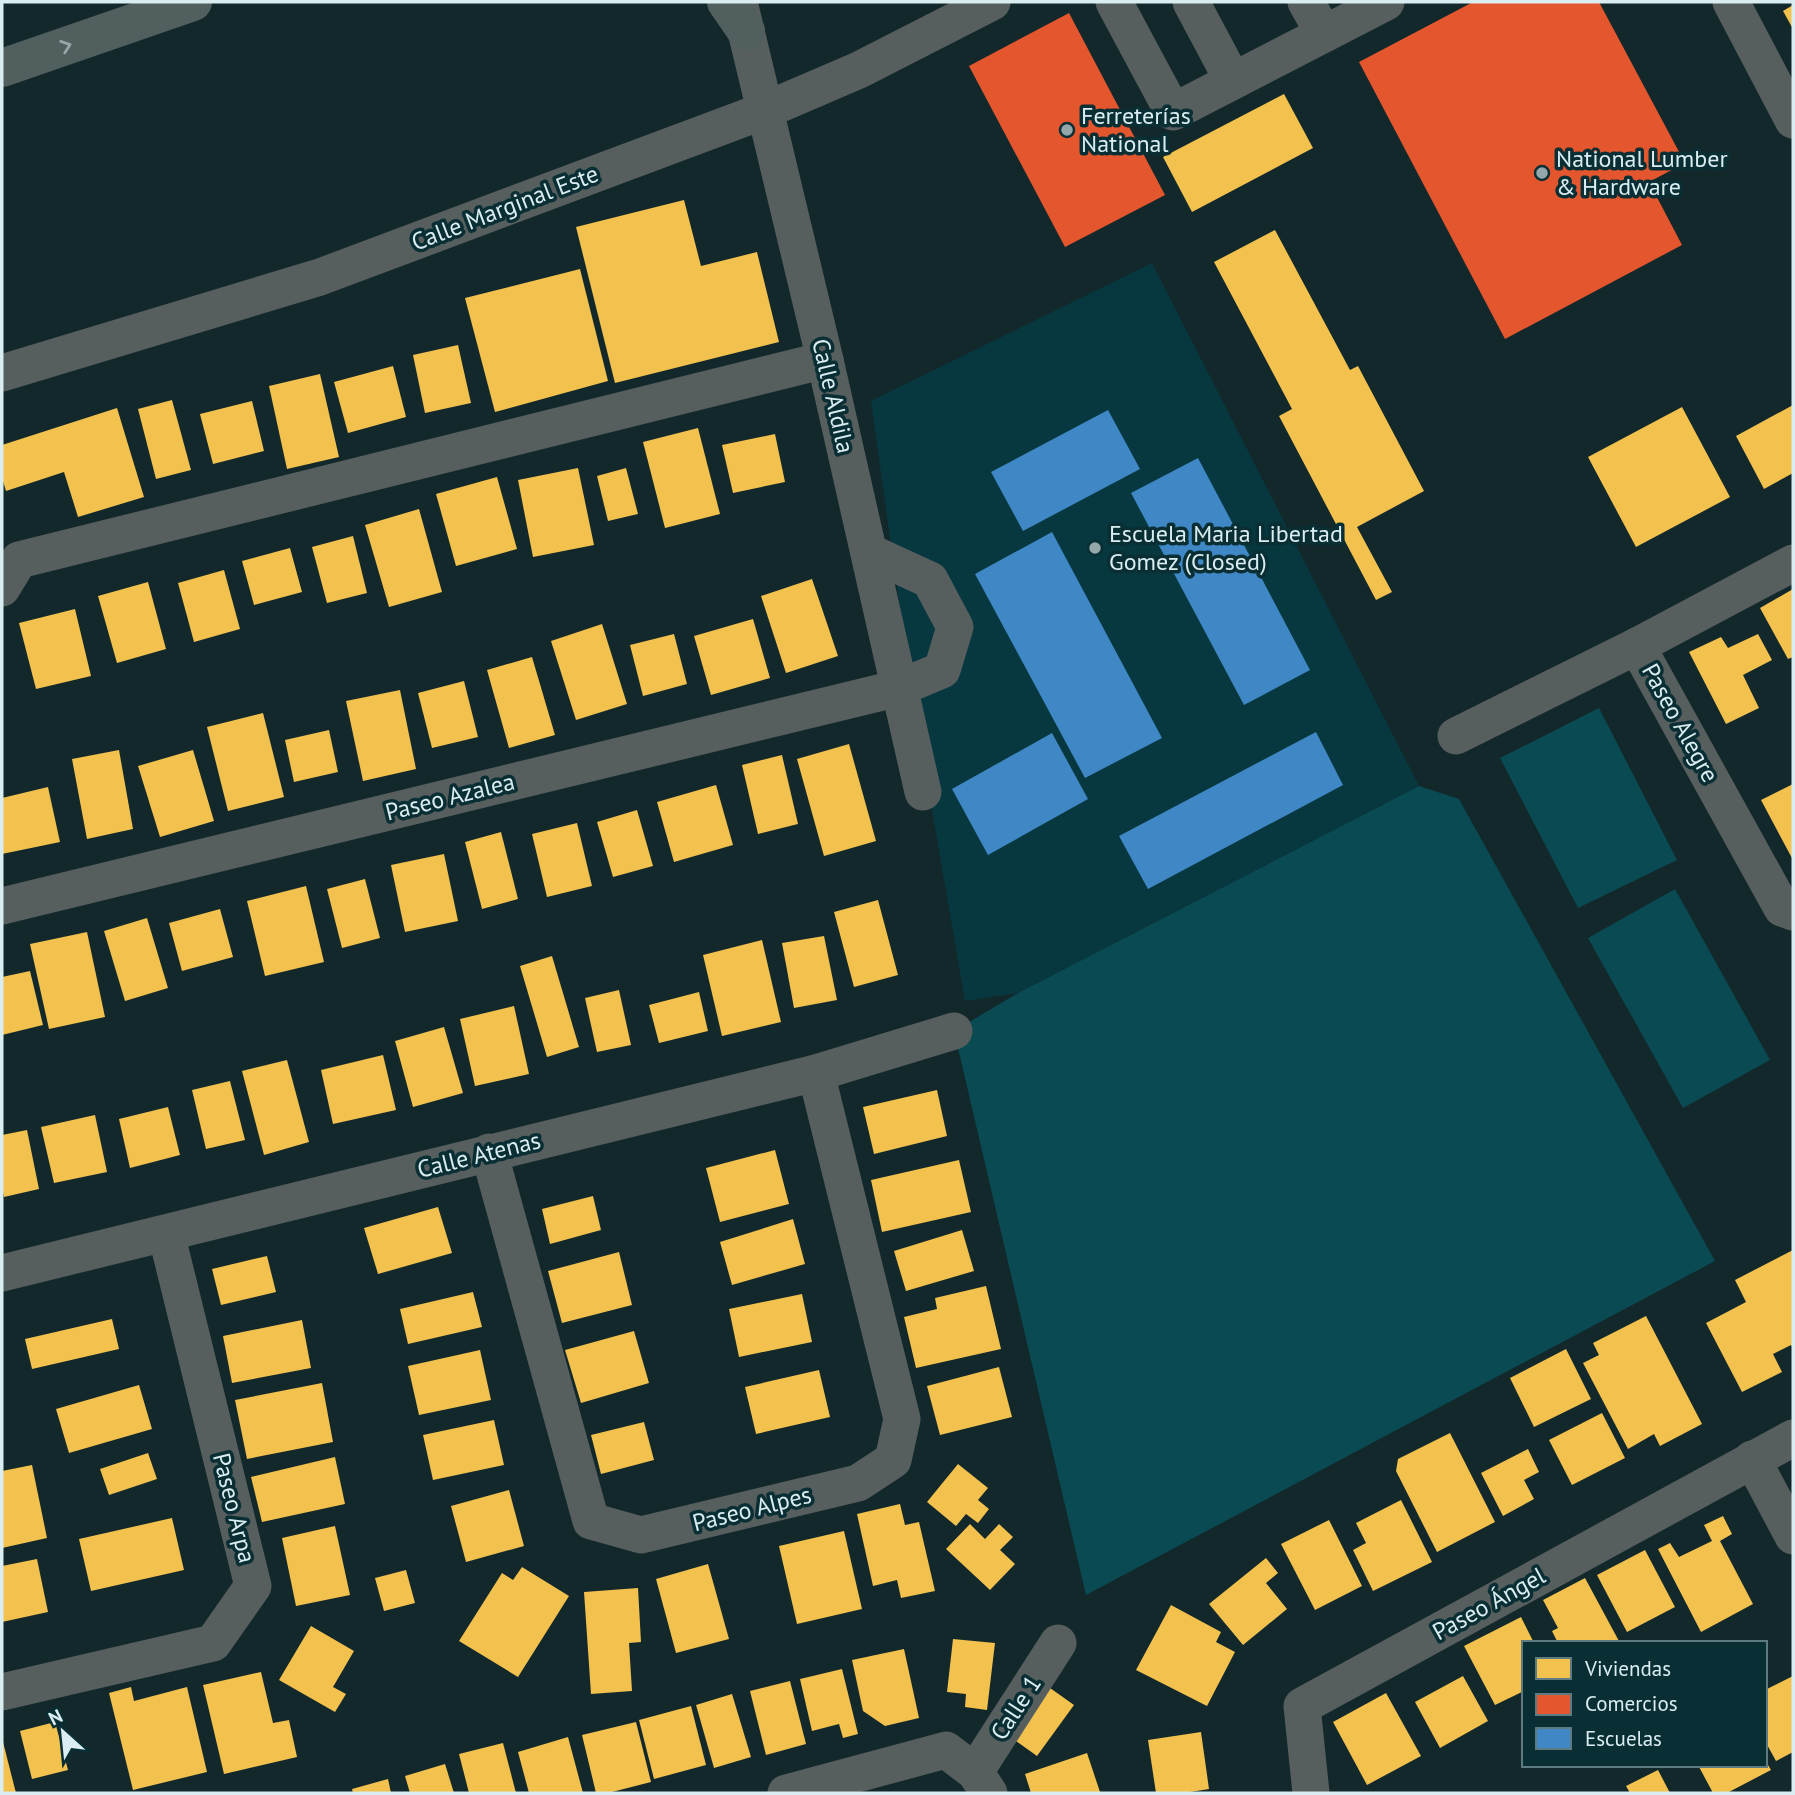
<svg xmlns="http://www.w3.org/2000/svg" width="1795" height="1795" font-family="'PT Sans',sans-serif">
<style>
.built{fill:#07383f}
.park{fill:#0a4a53}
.homes{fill:#f2c14e}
.shops{fill:#e4572e}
.schools{fill:#3f88c5}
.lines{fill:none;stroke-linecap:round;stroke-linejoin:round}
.minor{stroke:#565e5e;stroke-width:37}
.major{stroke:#515f5f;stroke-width:38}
.oneway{stroke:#96a6a8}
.poi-dot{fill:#94a8ac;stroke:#092f35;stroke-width:2.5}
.labels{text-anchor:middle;stroke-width:7;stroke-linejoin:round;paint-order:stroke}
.poi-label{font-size:24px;fill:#daedf1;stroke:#092f35;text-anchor:start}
.street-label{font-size:24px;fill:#daedf1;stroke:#092f35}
</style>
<rect width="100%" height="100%" fill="#13282b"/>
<polygon class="built" points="1152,263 1419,786 1018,993 965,1001 912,695 871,401"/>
<g class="park">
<polygon points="1599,708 1677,860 1578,908 1500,758"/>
<polygon points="1419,786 1459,799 1715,1261 1086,1595 954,1031 1018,993"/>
<polygon points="1675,889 1770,1060 1683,1108 1588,938"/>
</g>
<g class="homes">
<polygon points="1793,5 1793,29 1783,11"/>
<polygon points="1284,94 1313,148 1192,212 1163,157"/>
<polygon points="684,200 701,266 757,252 779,342 615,383 576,227"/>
<polygon points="1275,230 1350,370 1358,366 1424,491 1357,527 1392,592 1376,600 1279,416 1292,409 1214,262"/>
<polygon points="580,269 608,381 495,412 465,298"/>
<polygon points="458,345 471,403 425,413 413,355"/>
<polygon points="393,366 406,417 348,433 334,382"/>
<polygon points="320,374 339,457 287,469 269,386"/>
<polygon points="172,400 191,470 156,479 138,409"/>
<polygon points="252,401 264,451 213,464 200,414"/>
<polygon points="1793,405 1793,473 1764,489 1736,436"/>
<polygon points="1682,407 1730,497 1636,547 1588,457"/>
<polygon points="117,408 144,497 78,517 64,472 6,491 2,478 2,445"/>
<polygon points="698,428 720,514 665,528 643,442"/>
<polygon points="775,434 785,482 733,493 722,445"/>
<polygon points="578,468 594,545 533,557 518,480"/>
<polygon points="626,468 638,514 608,521 597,476"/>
<polygon points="497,477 517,549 456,566 436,494"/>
<polygon points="419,509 442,592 389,607 365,525"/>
<polygon points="353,536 367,593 327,603 312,547"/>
<polygon points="290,548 302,592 254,605 242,561"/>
<polygon points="224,570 240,629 194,642 178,583"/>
<polygon points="812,579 838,656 786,673 761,596"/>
<polygon points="148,582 166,649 117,663 98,596"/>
<polygon points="1793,589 1793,657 1788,659 1760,608"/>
<polygon points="75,609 91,676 36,689 19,623"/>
<polygon points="753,619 770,678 711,695 694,636"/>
<polygon points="602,624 627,704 576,720 551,641"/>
<polygon points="674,634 687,684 643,696 630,645"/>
<polygon points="1758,634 1772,660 1743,675 1759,708 1726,724 1689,652 1721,637 1728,648"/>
<polygon points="532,657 555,735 509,748 487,670"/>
<polygon points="464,681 478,737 432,748 418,693"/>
<polygon points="400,690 416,769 363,781 346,701"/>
<polygon points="263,713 284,797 228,811 207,727"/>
<polygon points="329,730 338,772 294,782 285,740"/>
<polygon points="849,744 876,841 824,856 797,759"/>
<polygon points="119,750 133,829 87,839 72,759"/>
<polygon points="193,750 214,821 160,837 138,766"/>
<polygon points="782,755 798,824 758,834 742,765"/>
<polygon points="1793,784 1793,860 1761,800"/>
<polygon points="716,785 733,845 674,862 657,802"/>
<polygon points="48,787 60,842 2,854 2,798"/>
<polygon points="637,810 653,866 613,877 597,822"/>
<polygon points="577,823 592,886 547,897 532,834"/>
<polygon points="501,832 518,899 482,909 465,842"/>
<polygon points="444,854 458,921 405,932 391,865"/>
<polygon points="365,879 380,938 342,948 327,889"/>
<polygon points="306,886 324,962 265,976 247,901"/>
<polygon points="878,900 898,975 854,987 834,912"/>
<polygon points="220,909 233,957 182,971 169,923"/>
<polygon points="147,918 168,988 125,1001 104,931"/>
<polygon points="87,932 105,1017 49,1029 30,944"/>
<polygon points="824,936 837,1000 794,1008 782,943"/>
<polygon points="762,940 781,1022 722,1036 703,955"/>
<polygon points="552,956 579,1047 547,1057 520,966"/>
<polygon points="30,971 43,1025 2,1035 2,977"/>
<polygon points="619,990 631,1045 597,1052 585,998"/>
<polygon points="699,992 708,1031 659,1043 649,1005"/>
<polygon points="514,1006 529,1074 475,1086 460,1019"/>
<polygon points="444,1027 463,1093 413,1107 395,1041"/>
<polygon points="383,1055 396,1110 333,1124 321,1070"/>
<polygon points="287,1060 309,1142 264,1155 242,1071"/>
<polygon points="230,1081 245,1140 206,1149 192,1090"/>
<polygon points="937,1090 947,1136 874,1154 863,1107"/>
<polygon points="168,1107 180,1155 130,1168 119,1119"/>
<polygon points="95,1115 107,1172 54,1183 41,1127"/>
<polygon points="27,1130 39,1189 4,1197 2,1187 2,1135"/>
<polygon points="775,1150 789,1204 720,1222 706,1168"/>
<polygon points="959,1160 971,1212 882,1232 871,1180"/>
<polygon points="593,1196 601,1230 550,1244 542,1209"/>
<polygon points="438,1207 452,1253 378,1274 364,1228"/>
<polygon points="793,1219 805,1264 732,1285 720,1242"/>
<polygon points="962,1230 974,1271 906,1291 894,1251"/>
<polygon points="1793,1250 1793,1349 1791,1345 1773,1354 1782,1372 1742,1392 1706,1323 1746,1302 1735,1280"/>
<polygon points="619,1252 632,1305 562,1323 548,1271"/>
<polygon points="267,1256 276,1292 221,1305 212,1269"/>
<polygon points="986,1286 1001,1349 916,1368 904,1317 937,1309 935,1298"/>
<polygon points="473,1292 482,1327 408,1344 400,1309"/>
<polygon points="802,1294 812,1342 739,1357 729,1309"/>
<polygon points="1646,1316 1702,1424 1660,1446 1654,1434 1628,1449 1583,1363 1599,1355 1593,1343"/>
<polygon points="112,1319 119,1349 32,1369 25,1339"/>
<polygon points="302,1320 311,1368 232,1383 223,1336"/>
<polygon points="634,1331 649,1383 581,1403 565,1350"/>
<polygon points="1566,1349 1591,1399 1534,1427 1510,1378"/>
<polygon points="480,1350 491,1400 419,1415 408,1366"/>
<polygon points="999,1367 1012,1417 940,1435 927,1386"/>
<polygon points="819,1370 830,1417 756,1434 745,1387"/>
<polygon points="322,1383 333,1442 247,1459 235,1400"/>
<polygon points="139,1385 152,1429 69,1453 56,1409"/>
<polygon points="1602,1413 1625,1458 1572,1485 1549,1440"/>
<polygon points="494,1420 504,1465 433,1480 423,1435"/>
<polygon points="644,1422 654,1460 601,1474 591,1435"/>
<polygon points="1450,1433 1495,1522 1437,1552 1396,1471 1398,1459"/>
<polygon points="1528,1449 1539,1472 1524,1480 1534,1499 1503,1516 1481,1473"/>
<polygon points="148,1453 157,1479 109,1495 100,1469"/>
<polygon points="335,1457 345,1504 262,1522 251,1477"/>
<polygon points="958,1464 988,1488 978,1500 989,1509 978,1523 966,1514 956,1526 927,1502"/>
<polygon points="32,1465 47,1538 2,1548 2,1471"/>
<polygon points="509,1490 524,1546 466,1562 451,1506"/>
<polygon points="1401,1500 1432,1562 1373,1591 1353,1550 1366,1543 1356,1523"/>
<polygon points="900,1504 905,1525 919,1522 935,1591 901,1598 897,1580 873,1586 857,1514"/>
<polygon points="1723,1516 1732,1534 1720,1541 1753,1604 1701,1632 1658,1549 1670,1543 1679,1557 1712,1541 1704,1525"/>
<polygon points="172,1518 184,1570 91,1591 79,1539"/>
<polygon points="1329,1520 1362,1586 1315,1610 1281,1544"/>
<polygon points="970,1524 985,1539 999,1524 1013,1537 1000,1550 1015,1564 990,1590 946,1549"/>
<polygon points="335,1526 350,1595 296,1606 282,1538"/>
<polygon points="844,1531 862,1609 797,1624 779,1546"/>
<polygon points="1645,1550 1675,1607 1627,1632 1597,1575"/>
<polygon points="1266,1558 1278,1573 1266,1583 1287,1609 1243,1645 1209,1604"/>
<polygon points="37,1559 48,1612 2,1622 2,1566"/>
<polygon points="708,1564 729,1639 676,1653 656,1579"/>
<polygon points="522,1567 569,1596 518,1677 459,1641 502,1573 513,1580"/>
<polygon points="406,1570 415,1603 384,1611 375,1578"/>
<polygon points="1585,1578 1620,1643 1558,1643 1552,1631 1558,1628 1543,1600"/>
<polygon points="638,1588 641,1642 629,1643 632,1691 591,1694 584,1592"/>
<polygon points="1171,1605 1221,1632 1216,1642 1235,1652 1207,1706 1136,1670"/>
<polygon points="1521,1617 1534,1643 1524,1643 1524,1691 1495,1705 1464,1646"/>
<polygon points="311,1626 354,1651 333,1687 346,1694 335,1712 279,1680"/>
<polygon points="953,1639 995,1643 987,1710 965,1707 966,1694 947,1692"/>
<polygon points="904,1649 919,1718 885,1726 863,1711 852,1660"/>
<polygon points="842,1669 858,1734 843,1738 839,1724 812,1731 800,1679"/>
<polygon points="261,1672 273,1723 289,1720 297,1757 224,1774 203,1685"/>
<polygon points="1463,1676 1488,1721 1440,1748 1415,1702"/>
<polygon points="1793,1676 1793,1752 1776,1761 1765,1741 1765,1690"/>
<polygon points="790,1681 806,1744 766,1755 750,1691"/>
<polygon points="1043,1683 1074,1705 1037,1756 1006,1734"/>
<polygon points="131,1687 134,1701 187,1687 207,1772 133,1790 109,1693"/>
<polygon points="1386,1693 1421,1756 1367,1785 1333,1722"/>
<polygon points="732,1694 751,1757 714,1768 696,1705"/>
<polygon points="691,1706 706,1765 654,1779 639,1720"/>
<polygon points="55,1722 68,1770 32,1779 20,1731"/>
<polygon points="636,1722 651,1782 608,1793 596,1793 582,1735"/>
<polygon points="1201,1732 1209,1789 1184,1793 1156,1793 1148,1740"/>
<polygon points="568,1737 583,1793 529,1793 518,1752"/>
<polygon points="2,1742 3,1742 16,1793 2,1793"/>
<polygon points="503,1743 516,1793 469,1793 459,1754"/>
<polygon points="1087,1753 1100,1792 1095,1793 1031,1793 1025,1774"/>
<polygon points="1765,1760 1771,1770 1727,1793 1713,1793 1698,1765 1765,1765"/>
<polygon points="445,1764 454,1793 410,1793 405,1776"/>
<polygon points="1658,1770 1670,1793 1630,1793 1626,1786"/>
<polygon points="388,1779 391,1793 353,1793 352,1789"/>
</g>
<g class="shops">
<polygon points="1473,2 1599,2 1685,163 1649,182 1682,245 1505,339 1359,62"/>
<polygon points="1069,13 1165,195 1065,247 969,66"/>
</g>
<g class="schools">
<polygon points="1108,410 1140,469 1023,531 991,472"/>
<polygon points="1198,458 1310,670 1244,705 1131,493"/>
<polygon points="1052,532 1162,738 1085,778 975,574"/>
<polygon points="1316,732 1343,785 1148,889 1119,836"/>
<polygon points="1052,733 1088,799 988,855 952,789"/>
</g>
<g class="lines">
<g class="minor">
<polyline points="739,2 825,360 923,792"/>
<polyline points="1114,2 1173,112 1386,2"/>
<polyline points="1191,2 1233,81"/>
<polyline points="1306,2 1324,34"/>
<polyline points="1731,2 1793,120"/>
<polyline points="2,373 320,277 766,110 859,70 992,2"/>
<polyline points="2,588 19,560 825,360"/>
<polyline points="1637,646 1782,908 1793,912"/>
<polyline points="1456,736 1637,646 1793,563"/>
<polyline points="2,906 899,688 942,670 955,627 930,580 869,552"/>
<polyline points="489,1152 591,1521 641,1535 858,1483 893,1460 902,1419 816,1073"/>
<polyline points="2,1273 816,1073 954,1031"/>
<polyline points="1752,1459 1793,1536"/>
<polyline points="2,1692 213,1643 253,1586 166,1233"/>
<polyline points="975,1772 1058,1643"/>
<polyline points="786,1793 946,1750 975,1772 989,1793"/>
<polyline points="1311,1793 1302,1706 1793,1438"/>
</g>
<g class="major">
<polyline points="726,2 746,31"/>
<polyline points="2,68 193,2"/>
</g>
</g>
<defs><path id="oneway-chevron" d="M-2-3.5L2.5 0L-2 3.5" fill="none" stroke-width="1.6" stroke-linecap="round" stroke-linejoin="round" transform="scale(1.75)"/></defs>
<use class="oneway" href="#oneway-chevron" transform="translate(66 46) rotate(-19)"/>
<g class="poi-dot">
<circle cx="1067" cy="130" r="7"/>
<circle cx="1542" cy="173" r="7"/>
<circle cx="1095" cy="548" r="7"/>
</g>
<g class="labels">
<g class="poi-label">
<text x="1081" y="124">Ferreterías<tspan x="1081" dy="28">National</tspan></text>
<text x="1556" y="167">National Lumber<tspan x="1556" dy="28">&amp; Hardware</tspan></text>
<text x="1109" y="542">Escuela Maria Libertad<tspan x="1109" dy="28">Gomez (Closed)</tspan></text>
</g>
<g class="street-label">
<text transform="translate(505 208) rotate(-21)" y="8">Calle Marginal Este</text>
<text transform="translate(833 396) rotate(77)" y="8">Calle Aldila</text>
<text transform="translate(1680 723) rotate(61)" y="8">Paseo Alegre</text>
<text transform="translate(450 797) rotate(-14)" y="8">Paseo Azalea</text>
<text transform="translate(479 1155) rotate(-14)" y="8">Calle Atenas</text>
<text transform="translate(234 1508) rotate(76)" y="8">Paseo Arpa</text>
<text transform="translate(752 1509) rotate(-14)" y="8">Paseo Alpes</text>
<text transform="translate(1489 1604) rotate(-29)" y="8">Paseo Ángel</text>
<text transform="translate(1016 1708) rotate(-57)" y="8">Calle 1</text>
</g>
</g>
<rect width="1795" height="1795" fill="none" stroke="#daedf1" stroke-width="7"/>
<rect x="1522" y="1641" width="245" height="126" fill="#092f35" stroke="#5d7b80" stroke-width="2"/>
<rect x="1536" y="1658" width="35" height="21" fill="#f2c14e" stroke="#5d7b80" stroke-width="2"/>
<text x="1585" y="1676" font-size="21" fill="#daedf1">Viviendas</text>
<rect x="1536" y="1694" width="35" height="21" fill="#e4572e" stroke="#5d7b80" stroke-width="2"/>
<text x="1585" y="1711" font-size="21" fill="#daedf1">Comercios</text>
<rect x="1536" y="1728" width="35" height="21" fill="#3f88c5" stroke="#5d7b80" stroke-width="2"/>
<text x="1585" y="1746" font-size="21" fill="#daedf1">Escuelas</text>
<g transform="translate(63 1732) rotate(333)" stroke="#092f35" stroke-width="5" paint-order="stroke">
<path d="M0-5L12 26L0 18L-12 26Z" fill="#daedf1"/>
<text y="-10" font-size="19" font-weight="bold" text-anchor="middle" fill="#daedf1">N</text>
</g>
</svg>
